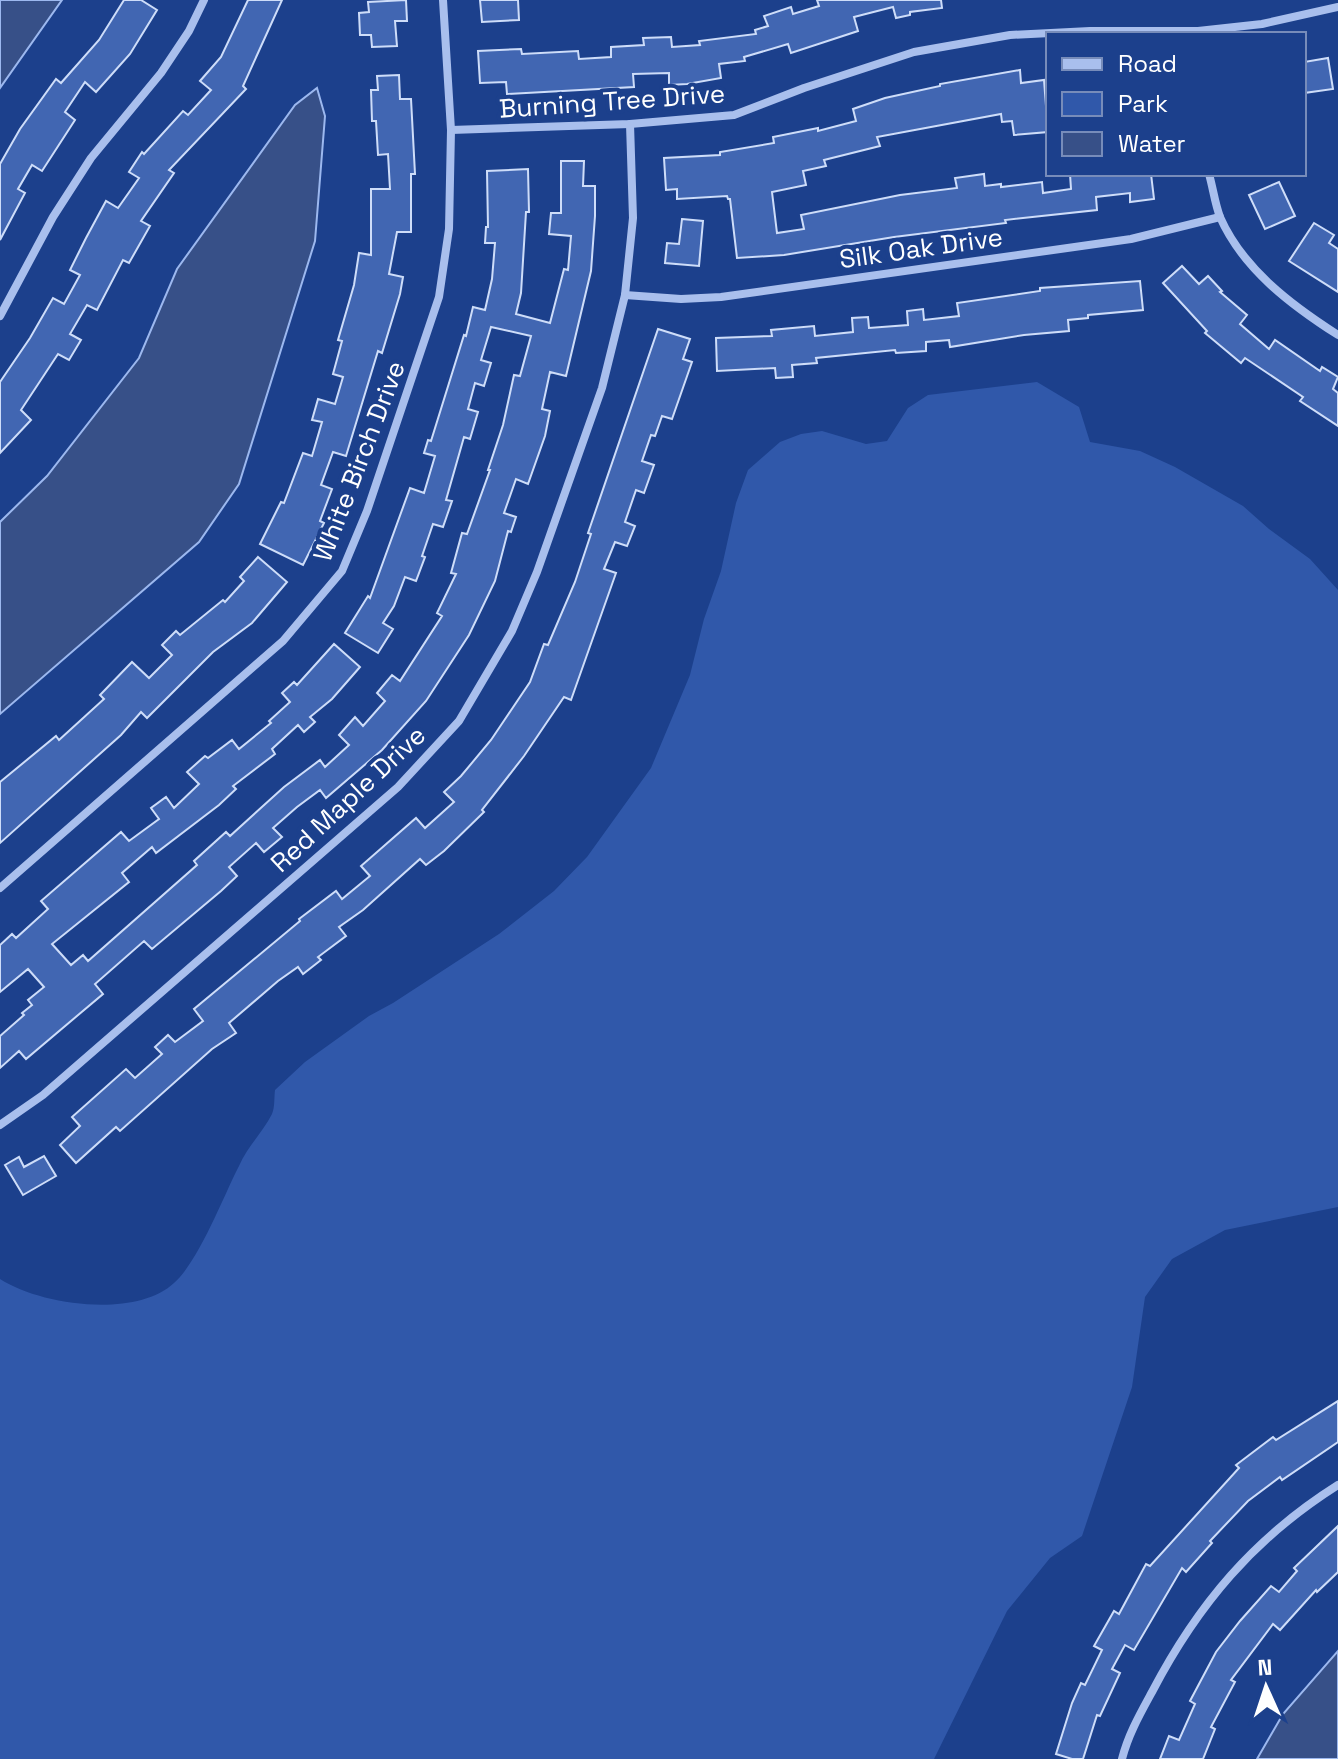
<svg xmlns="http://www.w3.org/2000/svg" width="1338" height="1759" font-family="'Space Grotesk',sans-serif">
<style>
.green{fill:#3058aa}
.water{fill:#375088;stroke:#9cb8ef;stroke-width:2}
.building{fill:#4166b2;stroke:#ceddf9;stroke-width:2}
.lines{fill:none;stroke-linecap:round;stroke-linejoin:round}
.minor{stroke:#a9bfed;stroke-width:8}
.labels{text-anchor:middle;stroke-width:8;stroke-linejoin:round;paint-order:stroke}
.street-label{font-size:26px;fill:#fff;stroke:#1c408c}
</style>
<rect width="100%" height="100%" fill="#1c408c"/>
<path class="green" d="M1037,382L1079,407L1090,442L1140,451L1175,467L1243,506L1269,529L1310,559L1338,590V1207L1225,1230L1172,1259L1145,1297L1132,1387L1082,1536L1050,1558L1007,1611L934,1759H0V1279C40,1305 135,1319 174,1283C199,1261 223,1197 239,1166C247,1147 263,1132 272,1114C275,1107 274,1098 275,1090L305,1062L369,1016L393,1003L499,934L554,891L587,857L651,768L690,675L704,619L721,571L736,503L748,470L780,442L801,434L822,431L866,444L887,441L908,408L928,395Z"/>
<g class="water">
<polygon points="0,0 62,0 0,88"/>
<polygon points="317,88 325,116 315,241 239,484 199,542 0,714 0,522 47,476 139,358 177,269 295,105"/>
<polygon points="1338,1651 1338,1759 1257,1759 1283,1714"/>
</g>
<g class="building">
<polygon points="124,0 141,0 157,10 130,54 96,92 85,82 65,112 75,120 42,171 32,165 18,189 25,193 0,240 0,164 20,129 56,79 61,83 99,40"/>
<polygon points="248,0 282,0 243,86 246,89 169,170 174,173 141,221 150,226 129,263 123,260 97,310 87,305 70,334 81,340 69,360 58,354 21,410 31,420 0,453 0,382 30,338 53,298 64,304 80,275 70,270 86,238 106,201 118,208 139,178 129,172 142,152 144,154 183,111 188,115 211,90 200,81 221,57"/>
<polygon points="406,0 407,21 395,21 397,46 372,47 371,35 360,35 359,13 369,12 368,2"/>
<polygon points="480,0 518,0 519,20 482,22"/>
<polygon points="817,0 941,0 942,8 910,12 910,15 896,18 893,7 854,17 858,31 791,53 788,44 744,57 745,61 719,64 721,78 687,84 669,85 669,73 633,74 634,87 507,94 506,82 480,83 478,51 521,49 522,54 578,51 579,59 611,57 611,47 644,45 643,38 671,37 672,47 700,45 699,41 756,34 755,30 768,26 764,16 791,7 793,14 819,6"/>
<polygon points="1328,58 1333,89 1304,93 1304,62"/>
<polygon points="1020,70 1021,83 1044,80 1048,132 1014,135 1012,121 1002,122 1001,114 877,137 880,146 824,160 826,166 803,171 806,185 772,192 777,233 804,229 801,215 900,195 957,188 955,178 984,174 985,186 1001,184 1001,187 1042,182 1043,193 1071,189 1070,174 1151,174 1154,199 1130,202 1130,193 1096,197 1097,210 1005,220 1006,223 894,237 784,255 737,258 730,199 728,199 727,196 677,199 677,189 666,190 664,158 720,155 720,152 774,143 773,137 818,128 818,131 856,121 853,109 885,98 940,86 940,84"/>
<polygon points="399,75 400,99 411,99 415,174 411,174 411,232 397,232 389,274 403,277 400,294 382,353 378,351 346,456 333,452 321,485 332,489 320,521 324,523 303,565 260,544 281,502 284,503 303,453 312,456 322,422 312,420 318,399 335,404 343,377 333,374 342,341 338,340 354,285 359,253 371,255 371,189 390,189 388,154 378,155 376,121 372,121 371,90 378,90 377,76"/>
<polygon points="561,161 584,161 583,186 595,186 595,216 591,271 566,376 550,372 542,409 550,411 545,436 528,484 516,479 504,513 516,517 511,532 508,531 495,581 469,635 426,701 382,750 326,798 320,790 297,807 273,828 282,837 264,852 256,843 229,867 237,876 221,891 152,949 144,941 95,984 103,994 26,1059 19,1051 0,1068 0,1036 24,1015 22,1013 32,1005 28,1000 44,987 28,969 0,992 0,945 12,934 16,938 48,909 41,901 121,832 129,841 159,819 151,808 166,797 174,808 199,784 187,772 205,756 208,758 232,740 239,749 271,723 269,721 290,702 282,693 294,682 297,685 334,644 360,667 332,699 310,717 315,722 304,732 298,725 272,749 275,754 233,786 236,789 219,805 156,853 152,847 122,873 129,882 52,944 71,965 83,955 88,961 197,865 194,861 226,832 230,836 284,787 320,760 325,767 349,745 339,735 355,717 363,726 385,701 377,693 392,675 400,681 442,616 437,613 456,574 451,573 462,533 467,534 490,470 488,470 503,425 514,375 520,376 531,336 491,327 481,360 491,363 484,386 475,383 468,409 478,412 470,439 464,437 446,500 452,501 443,527 433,524 422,556 425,557 416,581 405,577 394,606 383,623 393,629 378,653 345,633 368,596 370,598 410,488 424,493 435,456 424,453 428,440 431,441 464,335 466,336 473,307 485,310 492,279 495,243 485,243 486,227 488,227 487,171 528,169 529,212 526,212 521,293 516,314 550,323 564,269 568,270 571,236 549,234 551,213 561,213"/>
<polygon points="1279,182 1295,216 1265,229 1249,195"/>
<polygon points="682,219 703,221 699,266 665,263 667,243 679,244"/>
<polygon points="1314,223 1334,235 1329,243 1338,249 1338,292 1289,261"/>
<polygon points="1182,266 1199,284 1208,276 1222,291 1220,292 1247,315 1240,324 1269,349 1275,340 1320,371 1322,367 1338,377 1333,389 1338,393 1338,426 1300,401 1303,397 1245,358 1241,363 1205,333 1207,331 1163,283"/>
<polygon points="1140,281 1143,310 1088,315 1088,318 1068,320 1069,331 1024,335 950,347 949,340 926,342 926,351 896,353 895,350 816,358 817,363 792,365 793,377 776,378 775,368 717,371 716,338 772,336 771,330 814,326 815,336 853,332 852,318 868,317 869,328 908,325 907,311 923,309 924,320 959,316 957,303 1040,291 1040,288"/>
<polygon points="658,329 690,339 683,359 692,362 672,419 662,416 655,436 651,435 642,461 654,465 644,493 636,490 625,522 635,526 627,546 615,542 604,569 616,573 571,700 564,697 524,756 482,810 484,812 444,851 426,865 420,859 363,910 339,927 346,936 318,957 321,960 303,974 298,967 278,981 229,1023 236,1033 212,1049 120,1131 116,1127 76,1163 60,1145 80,1126 72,1117 126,1069 135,1078 162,1054 155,1047 168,1035 175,1042 203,1021 194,1009 300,921 299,919 336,891 342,899 370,876 361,866 416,818 425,828 454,802 444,792 461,776 491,740 530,682 544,644 548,645 575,582 591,534 588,533"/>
<polygon points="258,557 287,582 252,623 213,652 147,718 141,712 121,735 0,843 0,782 56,736 59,740 104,699 100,695 132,662 149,678 172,655 162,645 176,631 180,635 223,600 225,602 244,581 240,577"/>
<polygon points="44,1156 56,1176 23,1195 5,1165 19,1157 24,1167"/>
<polygon points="1338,1401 1338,1442 1282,1480 1280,1477 1248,1501 1210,1541 1212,1543 1186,1572 1182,1568 1134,1650 1125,1645 1112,1669 1120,1673 1100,1716 1097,1715 1083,1759 1072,1759 1056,1754 1072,1703 1081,1683 1085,1685 1102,1650 1094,1646 1114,1611 1119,1614 1146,1564 1150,1566 1239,1468 1236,1465 1273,1437 1276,1440"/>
<polygon points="1338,1526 1338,1572 1317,1592 1316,1590 1280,1630 1273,1624 1231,1680 1235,1682 1211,1727 1215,1729 1203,1759 1160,1759 1169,1736 1179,1740 1195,1704 1190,1701 1216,1652 1240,1621 1271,1586 1279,1592 1297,1571 1294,1568"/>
</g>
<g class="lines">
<g class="minor">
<polyline points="451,130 630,124 734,115 804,88 914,52 1010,35 1090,31 1198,31 1262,24 1338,7"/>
<path d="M1209,174C1213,188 1215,204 1220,217C1243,269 1291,305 1338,335"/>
<polyline points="625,295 681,299 721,297 1131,239 1220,217"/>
<polyline points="0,316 53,217 91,158 161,73 189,31 204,0"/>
<polyline points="0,888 283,641 342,571 367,511 439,297 449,229 451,130 443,0"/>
<polyline points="0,1125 43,1095 398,787 459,721 512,631 537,572 602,388 625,295 633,218 630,124"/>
<path d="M1122,1759C1128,1735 1140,1714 1152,1692C1198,1604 1254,1538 1338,1485"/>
</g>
</g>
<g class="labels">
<g class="street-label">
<text transform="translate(612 101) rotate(-4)" y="9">Burning Tree Drive</text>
<text transform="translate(921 248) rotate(-8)" y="9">Silk Oak Drive</text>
<text transform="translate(359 461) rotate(-69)" y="9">White Birch Drive</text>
<text transform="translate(348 799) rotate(-43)" y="9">Red Maple Drive</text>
</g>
</g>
<rect x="1046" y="32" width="260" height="144" fill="#1c408c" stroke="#778cba" stroke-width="2"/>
<rect x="1062" y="58" width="40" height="12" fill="#a9bfed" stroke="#778cba" stroke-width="2"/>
<text x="1118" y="72" font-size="24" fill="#ffffff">Road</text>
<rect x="1062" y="92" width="40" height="24" fill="#3058aa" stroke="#778cba" stroke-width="2"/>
<text x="1118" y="112" font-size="24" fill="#ffffff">Park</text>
<rect x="1062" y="132" width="40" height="24" fill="#375088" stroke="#778cba" stroke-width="2"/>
<text x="1118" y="152" font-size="24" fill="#ffffff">Water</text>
<g transform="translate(1266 1687) rotate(357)" stroke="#1c408c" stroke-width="6" paint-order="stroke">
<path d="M0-6L14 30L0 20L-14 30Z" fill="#ffffff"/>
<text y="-12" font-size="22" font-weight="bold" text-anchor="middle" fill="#ffffff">N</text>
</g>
</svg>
